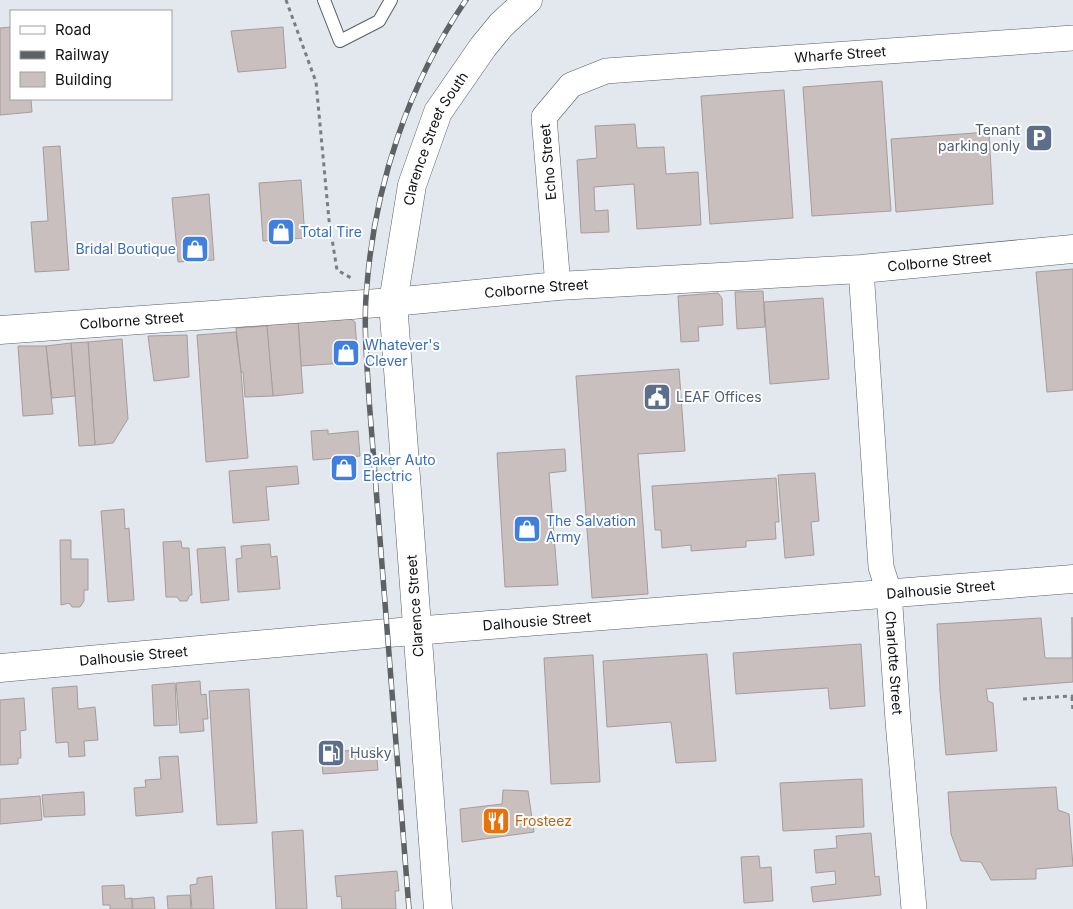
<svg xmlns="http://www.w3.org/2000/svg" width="1073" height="909" font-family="Inter,sans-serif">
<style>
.building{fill:#c8bfbe;stroke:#a59c9b}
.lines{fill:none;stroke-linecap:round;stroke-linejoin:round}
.lane-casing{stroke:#5a5f64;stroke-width:14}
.street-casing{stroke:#5a5f64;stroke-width:26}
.secondary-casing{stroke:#5a5f64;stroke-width:29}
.path{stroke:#7a7e82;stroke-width:3;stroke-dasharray:4 4;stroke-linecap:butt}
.lane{stroke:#fff;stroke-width:12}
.street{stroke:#fff;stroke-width:25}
.secondary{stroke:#fff;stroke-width:28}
.rail-casing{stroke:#5e6266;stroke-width:5.5}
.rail{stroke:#fff;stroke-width:4;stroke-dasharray:11;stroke-linecap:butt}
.labels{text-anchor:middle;stroke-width:4;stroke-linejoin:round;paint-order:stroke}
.street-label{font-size:14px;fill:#0f1113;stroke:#fff}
.service-label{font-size:14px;fill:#4e5e75;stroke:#fff;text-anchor:start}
.shop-label{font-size:14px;fill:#366cbe;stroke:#fff;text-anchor:start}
.food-label{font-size:14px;fill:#c56008;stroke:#fff;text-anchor:start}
</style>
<rect width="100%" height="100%" fill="#e2e8ee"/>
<g class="building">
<polygon points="11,27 11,99 31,99 32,112 0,115 0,28"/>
<polygon points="283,27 286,68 238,72 231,31"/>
<polygon points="882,81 891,211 812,216 803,87"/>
<polygon points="784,90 793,218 710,224 701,96"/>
<polygon points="635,124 637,148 664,147 666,174 698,172 701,225 637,229 634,184 594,187 595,211 608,210 609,232 581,233 577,160 597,158 595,126"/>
<polygon points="989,132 993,204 896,212 891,139"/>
<polygon points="60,146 69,270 35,272 31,222 48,221 43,147"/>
<polygon points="301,180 305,238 263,241 259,183"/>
<polygon points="209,194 214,260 178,262 172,198"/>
<polygon points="1073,269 1073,390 1047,392 1036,272"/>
<polygon points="763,291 765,327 737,329 735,292"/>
<polygon points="718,293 722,298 723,325 698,327 699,341 681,342 678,296"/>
<polygon points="823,298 829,379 770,384 764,302"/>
<polygon points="348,317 355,322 358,362 301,366 298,320"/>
<polygon points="298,320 303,393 273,396 266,323"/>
<polygon points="267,326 273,396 245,397 243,372 241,372 236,328"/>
<polygon points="236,332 241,372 248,458 206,462 197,335"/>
<polygon points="187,335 189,377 154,381 148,336"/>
<polygon points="122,339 128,419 113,443 95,445 88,342"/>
<polygon points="88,342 95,445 79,446 71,343"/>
<polygon points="71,343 75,396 52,398 46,346"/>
<polygon points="18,346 46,346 53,414 23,416"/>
<polygon points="679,369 685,451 638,454 648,594 592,598 576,376"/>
<polygon points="328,430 328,434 358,431 360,456 313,460 311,431"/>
<polygon points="565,449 566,471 549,473 558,585 505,587 497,453"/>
<polygon points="297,466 299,484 266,487 269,520 233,523 229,471"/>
<polygon points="815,473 819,521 811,522 814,555 785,558 778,475"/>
<polygon points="776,478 779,522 775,522 776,539 746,541 746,547 691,551 691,545 662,548 661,530 655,530 652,486"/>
<polygon points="124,509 125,529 129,528 134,600 108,602 101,511"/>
<polygon points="60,540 71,540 71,559 88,559 88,590 84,590 84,601 80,607 72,607 69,603 61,605"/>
<polygon points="181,541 182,548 189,548 192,595 190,595 187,601 180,601 177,597 166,597 163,542"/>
<polygon points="270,544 271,557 277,556 280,589 238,592 236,559 242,558 241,546"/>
<polygon points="225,547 229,600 201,603 197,549"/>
<polygon points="1072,617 1073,682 986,689 988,701 993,703 997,751 946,755 940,691 937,624 1041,618 1045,658 1072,658"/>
<polygon points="861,644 865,706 830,709 828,688 736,694 733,653"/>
<polygon points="707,654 716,761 676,763 671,722 607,727 603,661"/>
<polygon points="593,655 600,782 551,784 544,658"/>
<polygon points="200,681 201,695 206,694 208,719 203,719 204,731 180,733 176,683"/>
<polygon points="175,683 177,725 154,726 152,685"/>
<polygon points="77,686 78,709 95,707 98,740 84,741 85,756 69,757 68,742 56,743 52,688"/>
<polygon points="249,689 257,823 217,825 209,691"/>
<polygon points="24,698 26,730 20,731 21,758 18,758 18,764 0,765 0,700"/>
<polygon points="376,748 378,770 323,774 321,753"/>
<polygon points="178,756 183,812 136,816 134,788 146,787 145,780 161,779 159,757"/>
<polygon points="862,779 864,827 783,831 780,783"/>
<polygon points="1056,787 1058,810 1069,814 1073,866 1036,869 1036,879 991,880 981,862 961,861 951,834 948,792"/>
<polygon points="503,790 528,791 534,832 462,842 460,809 502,804"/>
<polygon points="84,792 85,815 44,817 42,795"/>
<polygon points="40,796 42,820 0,824 0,799"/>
<polygon points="303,830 307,909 276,909 272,832"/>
<polygon points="871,833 875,877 879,876 881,895 813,902 811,887 836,884 835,871 816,873 814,850 837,848 836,836"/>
<polygon points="759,856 760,868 771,867 773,901 744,903 741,857"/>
<polygon points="397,871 399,891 395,891 396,909 342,909 341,896 337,897 335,876"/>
<polygon points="212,876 214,909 192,909 190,885 197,884 197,878"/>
<polygon points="124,885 125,899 132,898 132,909 110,909 110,905 103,905 102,886"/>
<polygon points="190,895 191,909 168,909 167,896"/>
<polygon points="154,897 155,909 133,909 132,899"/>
</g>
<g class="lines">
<g class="lane-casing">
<polyline id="lane" points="324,0 340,41 379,21 391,0"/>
</g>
<g class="street-casing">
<g id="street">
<path id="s1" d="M861,269L881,567L889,592L898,721L914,909"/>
<path id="s2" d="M558,286L544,117L571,85L606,71L1073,38"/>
</g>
</g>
<g class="secondary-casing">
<g id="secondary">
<path id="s3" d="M0,330L393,302L558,286L861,269L1073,249"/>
<path id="s4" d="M0,668L388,633L1073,579"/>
<path id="s5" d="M438,909L393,302L412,185L438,112L483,47L501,25L528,0"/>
</g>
</g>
<g class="path">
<polyline points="286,0 316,82 329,220 337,270 353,279"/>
<polyline points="1072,697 1073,712"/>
<polyline points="1023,699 1073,696"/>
</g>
<use href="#lane" class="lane"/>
<use href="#street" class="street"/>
<use href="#secondary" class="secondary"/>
<g class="rail-casing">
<path id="rail" d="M409,909L369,399C367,361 363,323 367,285C375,184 409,83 466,0"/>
</g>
<use href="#rail" class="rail"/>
</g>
<defs>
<g id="parking-square" transform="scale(1.4375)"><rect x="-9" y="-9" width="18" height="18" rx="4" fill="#5c6f8a" stroke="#fff"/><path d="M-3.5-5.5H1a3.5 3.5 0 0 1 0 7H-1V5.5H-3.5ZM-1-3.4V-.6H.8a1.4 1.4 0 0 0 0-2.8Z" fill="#fff"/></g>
<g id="shop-square" transform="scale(1.4375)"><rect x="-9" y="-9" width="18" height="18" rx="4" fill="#3f7fe0" stroke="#fff"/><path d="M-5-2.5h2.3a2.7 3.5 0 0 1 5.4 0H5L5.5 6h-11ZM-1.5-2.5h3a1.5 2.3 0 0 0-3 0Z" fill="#fff"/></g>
<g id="civic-square" transform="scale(1.4375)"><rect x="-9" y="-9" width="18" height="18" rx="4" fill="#5c6f8a" stroke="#fff"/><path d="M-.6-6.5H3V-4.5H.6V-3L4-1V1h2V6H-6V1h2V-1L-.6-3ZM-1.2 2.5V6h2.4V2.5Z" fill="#fff"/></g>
<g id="fuel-square" transform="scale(1.4375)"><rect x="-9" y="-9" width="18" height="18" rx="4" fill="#5c6f8a" stroke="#fff"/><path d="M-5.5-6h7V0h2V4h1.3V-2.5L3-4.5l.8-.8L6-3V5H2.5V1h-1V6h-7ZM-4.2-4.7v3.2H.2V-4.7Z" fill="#fff"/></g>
<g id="restaurant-square" transform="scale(1.4375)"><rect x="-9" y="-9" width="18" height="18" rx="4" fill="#e8710a" stroke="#fff"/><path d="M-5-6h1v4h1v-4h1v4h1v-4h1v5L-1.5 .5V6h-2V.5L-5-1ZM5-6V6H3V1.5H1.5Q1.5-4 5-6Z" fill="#fff"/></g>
</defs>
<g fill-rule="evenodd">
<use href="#parking-square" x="1039" y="138"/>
<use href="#shop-square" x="281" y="232"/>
<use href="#shop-square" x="195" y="249"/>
<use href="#shop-square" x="346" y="353"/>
<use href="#civic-square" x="657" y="397"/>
<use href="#shop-square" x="344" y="468"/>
<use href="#shop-square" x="527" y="529"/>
<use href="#fuel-square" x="331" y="753"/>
<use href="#restaurant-square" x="496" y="821"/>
</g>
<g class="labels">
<g class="street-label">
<text dy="5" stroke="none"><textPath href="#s2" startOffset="484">Wharfe Street</textPath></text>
<text dy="5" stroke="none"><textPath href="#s5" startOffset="779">Clarence Street South</textPath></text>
<text transform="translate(548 162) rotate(-95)" y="5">Echo Street</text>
<text dy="5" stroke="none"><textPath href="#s3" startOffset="942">Colborne Street</textPath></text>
<text dy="5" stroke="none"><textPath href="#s3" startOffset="538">Colborne Street</textPath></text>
<text dy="5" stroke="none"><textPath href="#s3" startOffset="132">Colborne Street</textPath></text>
<text dy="5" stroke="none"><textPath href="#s4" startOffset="944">Dalhousie Street</textPath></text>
<text transform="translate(415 606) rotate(-94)" y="5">Clarence Street</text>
<text dy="5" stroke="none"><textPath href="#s4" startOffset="539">Dalhousie Street</textPath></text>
<text dy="5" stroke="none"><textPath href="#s4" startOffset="134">Dalhousie Street</textPath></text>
<text dy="5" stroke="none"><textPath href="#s1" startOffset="396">Charlotte Street</textPath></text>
</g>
<g class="service-label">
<text x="1020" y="135" text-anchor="end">Tenant<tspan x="1020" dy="16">parking only</tspan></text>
<text x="676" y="402">LEAF Offices</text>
<text x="350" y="758">Husky</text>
</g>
<g class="shop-label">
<text x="300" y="237">Total Tire</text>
<text x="176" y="254" text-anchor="end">Bridal Boutique</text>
<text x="365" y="350">Whatever's<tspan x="365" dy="16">Clever</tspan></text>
<text x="363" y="465">Baker Auto<tspan x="363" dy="16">Electric</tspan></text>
<text x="546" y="526">The Salvation<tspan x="546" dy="16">Army</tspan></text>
</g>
<g class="food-label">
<text x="515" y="826">Frosteez</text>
</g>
</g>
<rect x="10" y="10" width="162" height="90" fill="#ffffff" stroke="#9fa0a1"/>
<rect x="20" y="26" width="25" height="8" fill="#ffffff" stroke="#9fa0a1"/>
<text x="55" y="35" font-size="15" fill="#0f1113">Road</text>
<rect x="20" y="51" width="25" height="8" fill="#5e6266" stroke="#9fa0a1"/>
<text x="55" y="60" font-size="15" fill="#0f1113">Railway</text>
<rect x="20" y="72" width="25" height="15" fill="#c8bfbe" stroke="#9fa0a1"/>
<text x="55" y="85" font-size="15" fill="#0f1113">Building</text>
</svg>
